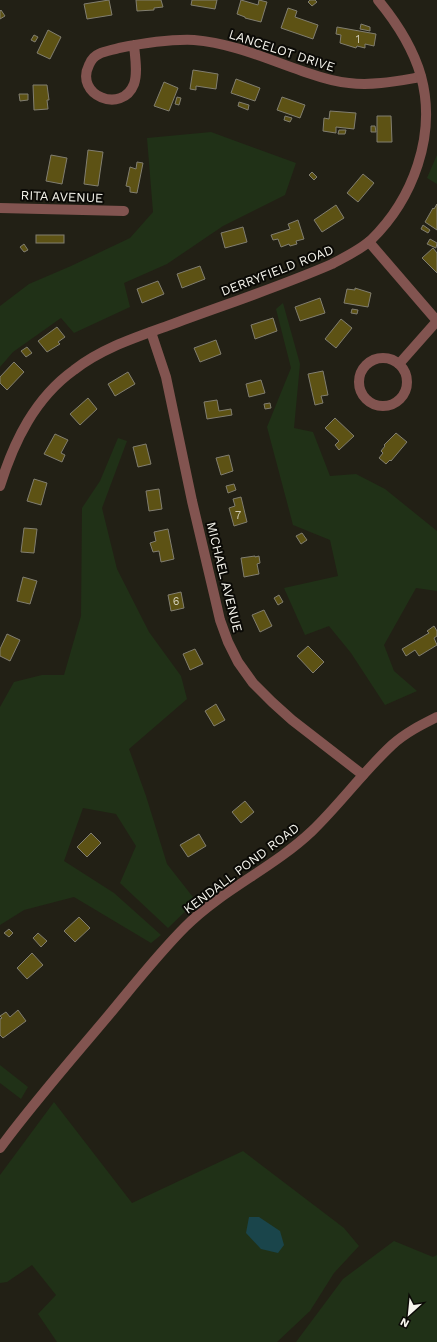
<svg xmlns="http://www.w3.org/2000/svg" width="437" height="1342" font-family="'Work Sans',sans-serif">
<style>
.green{fill:#203117}
.water{fill:#1a454b}
.building{fill:#5d5214;stroke:#817e70}
.lines{fill:none;stroke-linecap:round;stroke-linejoin:round}
.minor{stroke:#825450;stroke-width:10}
.labels{text-anchor:middle;stroke-width:4;stroke-linejoin:round;paint-order:stroke}
.number-label{font-size:11px;fill:#d0ccb7}
.street-label{font-size:13px;fill:#f6f5ed;stroke:#0b0a06}
</style>
<rect width="100%" height="100%" fill="#222015"/>
<g class="green">
<polygon points="211,132 296,163 285,195 223,226 167,264 124,283 130,307 74,333 61,318 13,352 0,367 0,306 29,284 71,266 130,238 153,212 147,138"/>
<polygon points="437,155 437,184 427,178"/>
<polygon points="283,303 300,364 294,428 313,432 330,476 356,474 385,489 437,531 437,591 416,588 384,645 394,671 417,691 385,705 351,653 329,626 305,635 284,588 338,576 330,540 293,525 267,427 291,368 276,309"/>
<polygon points="118,438 127,441 102,508 117,569 149,632 181,676 187,699 129,749 146,796 167,864 196,901 168,928 120,883 136,846 116,814 83,808 64,861 114,893 161,935 151,943 74,897 24,910 0,925 0,707 14,682 42,675 64,675 81,616 82,508 100,481"/>
<polygon points="0,1065 28,1087 21,1099 0,1083"/>
<polygon points="54,1102 132,1203 243,1151 344,1228 359,1246 334,1273 310,1311 277,1342 57,1342 38,1314 56,1295 32,1265 7,1282 0,1283 0,1175"/>
<polygon points="394,1241 433,1257 437,1255 437,1342 296,1342 343,1279"/>
</g>
<polygon class="water" points="249,1217 259,1217 280,1231 284,1245 278,1253 261,1249 246,1233"/>
<g class="building">
<polygon points="109,0 112,15 87,19 84,4"/>
<polygon points="136,0 161,0 163,7 154,8 154,10 137,11"/>
<polygon points="192,0 217,0 215,9 191,5"/>
<polygon points="241,0 258,5 259,0 267,2 261,22 245,18 245,17 237,14"/>
<polygon points="310,0 315,0 317,2 312,6 308,2"/>
<polygon points="288,8 297,11 295,17 318,25 313,39 281,28"/>
<polygon points="1,10 5,16 0,19 0,11"/>
<polygon points="361,24 370,27 370,31 360,29"/>
<polygon points="337,27 376,34 374,46 365,44 365,48 357,46 356,48 340,43 341,35 336,34"/>
<polygon points="48,30 61,37 50,59 37,53"/>
<polygon points="34,35 38,37 35,42 31,40"/>
<polygon points="193,70 218,74 216,89 196,86 196,90 190,89"/>
<polygon points="236,79 260,88 255,101 231,93"/>
<polygon points="164,82 178,88 169,111 154,106"/>
<polygon points="33,85 47,85 49,100 47,100 48,109 34,110"/>
<polygon points="19,94 28,94 28,100 20,101"/>
<polygon points="177,97 181,98 179,105 175,104"/>
<polygon points="282,97 305,105 300,118 277,110"/>
<polygon points="239,102 249,105 248,110 238,106"/>
<polygon points="330,111 356,113 354,129 336,127 336,133 323,131 324,118 329,119"/>
<polygon points="285,116 292,118 290,122 284,120"/>
<polygon points="377,116 391,116 392,142 377,142"/>
<polygon points="371,126 375,126 376,132 371,132"/>
<polygon points="339,130 346,130 345,134 338,134"/>
<polygon points="88,150 103,152 98,186 84,184"/>
<polygon points="51,155 67,158 62,184 46,181"/>
<polygon points="137,162 143,163 137,193 130,192 130,187 126,186 130,167 136,169"/>
<polygon points="312,172 317,177 314,180 309,175"/>
<polygon points="363,174 374,183 358,202 347,193"/>
<polygon points="437,204 437,230 425,222 433,208 434,209"/>
<polygon points="336,205 344,218 322,232 314,220"/>
<polygon points="298,220 304,239 296,241 297,244 290,246 289,244 281,247 278,239 273,240 271,235 290,229 288,224"/>
<polygon points="423,225 430,230 428,233 421,229"/>
<polygon points="243,227 247,242 225,248 221,233"/>
<rect x="36" y="235" width="28" height="8"/>
<polygon points="430,239 437,243 436,248 427,244"/>
<polygon points="24,244 28,250 24,252 20,247"/>
<polygon points="433,248 437,253 437,273 422,258"/>
<polygon points="200,266 205,279 182,288 177,274"/>
<polygon points="158,281 164,294 142,303 137,289"/>
<polygon points="355,288 371,293 368,307 344,303 347,289 355,290"/>
<polygon points="320,298 325,313 300,321 295,307"/>
<polygon points="352,309 358,310 357,314 351,313"/>
<polygon points="273,318 277,331 255,339 251,325"/>
<polygon points="341,319 352,328 336,348 325,339"/>
<polygon points="57,327 65,337 58,342 60,344 47,352 38,341"/>
<polygon points="216,340 221,354 200,362 194,348"/>
<polygon points="27,347 32,353 26,357 21,351"/>
<polygon points="14,362 24,372 7,390 0,383 0,377"/>
<polygon points="323,371 328,395 321,396 323,403 315,405 308,374"/>
<polygon points="128,372 135,384 115,396 108,384"/>
<polygon points="261,380 265,393 249,397 246,384"/>
<polygon points="88,398 97,409 80,425 70,414"/>
<polygon points="217,400 219,411 231,409 232,415 207,419 204,402"/>
<polygon points="270,403 271,408 265,409 264,404"/>
<polygon points="335,418 354,436 339,450 335,445 339,441 325,428"/>
<polygon points="396,433 407,442 391,461 390,460 386,464 379,458 383,453 381,451 385,446 384,445"/>
<polygon points="55,434 68,440 61,453 65,455 62,462 44,454"/>
<polygon points="146,444 151,464 138,467 133,447"/>
<polygon points="229,455 233,471 221,475 216,458"/>
<polygon points="34,479 47,483 41,505 27,501"/>
<polygon points="234,484 236,490 228,493 226,486"/>
<polygon points="159,489 162,509 149,511 146,491"/>
<polygon points="241,497 247,522 234,526 229,508 235,506 233,499"/>
<polygon points="24,528 37,529 34,553 21,552"/>
<polygon points="168,529 174,559 161,562 159,551 153,552 150,543 156,541 154,532"/>
<polygon points="302,533 307,540 301,544 296,536"/>
<polygon points="255,556 255,557 259,556 260,563 257,564 259,574 244,577 241,558"/>
<polygon points="23,577 37,581 30,604 17,601"/>
<polygon points="181,592 184,608 171,611 168,595"/>
<polygon points="279,595 283,602 278,605 274,598"/>
<polygon points="264,610 272,626 260,632 252,615"/>
<polygon points="434,626 437,631 437,636 434,638 437,645 419,656 415,650 406,656 402,649 429,633 427,631"/>
<polygon points="7,634 20,640 10,661 0,656 0,649"/>
<polygon points="308,646 324,662 313,673 297,656"/>
<polygon points="195,649 203,664 190,670 183,654"/>
<polygon points="216,704 225,720 214,726 205,711"/>
<polygon points="245,801 254,812 241,823 232,812"/>
<polygon points="91,833 101,843 87,857 77,847"/>
<polygon points="199,834 206,846 188,857 180,845"/>
<polygon points="79,917 90,928 75,942 64,931"/>
<polygon points="9,929 13,933 9,937 4,933"/>
<polygon points="38,933 47,941 41,947 33,938"/>
<polygon points="32,953 43,965 27,979 17,968"/>
<polygon points="18,1010 26,1021 3,1038 0,1035 0,1019 2,1018 0,1016 6,1012 10,1017"/>
</g>
<g class="lines">
<g class="minor">
<path d="M134,45C135,57 138,73 134,84C122,115 74,95 89,65C91,60 94,56 99,54C105,51 113,50 119,48C144,43 169,39 194,40C232,43 267,59 302,71C317,76 332,82 349,83C373,86 397,81 421,77"/>
<polyline points="0,208 124,211"/>
<polyline points="369,242 437,321"/>
<polyline points="151,332 166,377 192,501 214,594 220,620 228,642 238,662 253,683 272,702 292,720 363,775"/>
<circle cx="383" cy="382" r="24"/>
<polyline points="399,364 437,321"/>
<path d="M0,486C14,441 35,398 74,370C102,348 137,337 170,325C224,305 279,287 332,264C345,257 360,250 371,240C413,199 437,135 421,76C413,48 397,23 378,0"/>
<path d="M0,1148C34,1102 71,1060 108,1016C133,986 158,954 185,927C223,889 273,868 312,831C340,804 363,772 392,745C405,733 421,725 437,717"/>
</g>
</g>
<g class="labels">
<g class="number-label">
<text x="358" y="43">1</text>
<text x="238" y="519">7</text>
<text x="176" y="605">6</text>
</g>
<g class="street-label">
<text transform="translate(282 50) rotate(18)" y="5">LANCELOT DRIVE</text>
<text transform="translate(62 196) rotate(2)" y="5">RITA AVENUE</text>
<text transform="translate(277 270) rotate(-21)" y="5">DERRYFIELD ROAD</text>
<text transform="translate(225 577) rotate(76)" y="5">MICHAEL AVENUE</text>
<text transform="translate(241 868) rotate(-37)" y="5">KENDALL POND ROAD</text>
</g>
</g>
<g transform="translate(409 1314) rotate(207)" stroke="#0b0a06" stroke-width="3" paint-order="stroke">
<path d="M0-3L7 15L0 10L-7 15Z" fill="#f6f5ed"/>
<text y="-6" font-size="11" font-weight="bold" text-anchor="middle" fill="#f6f5ed">N</text>
</g>
</svg>
